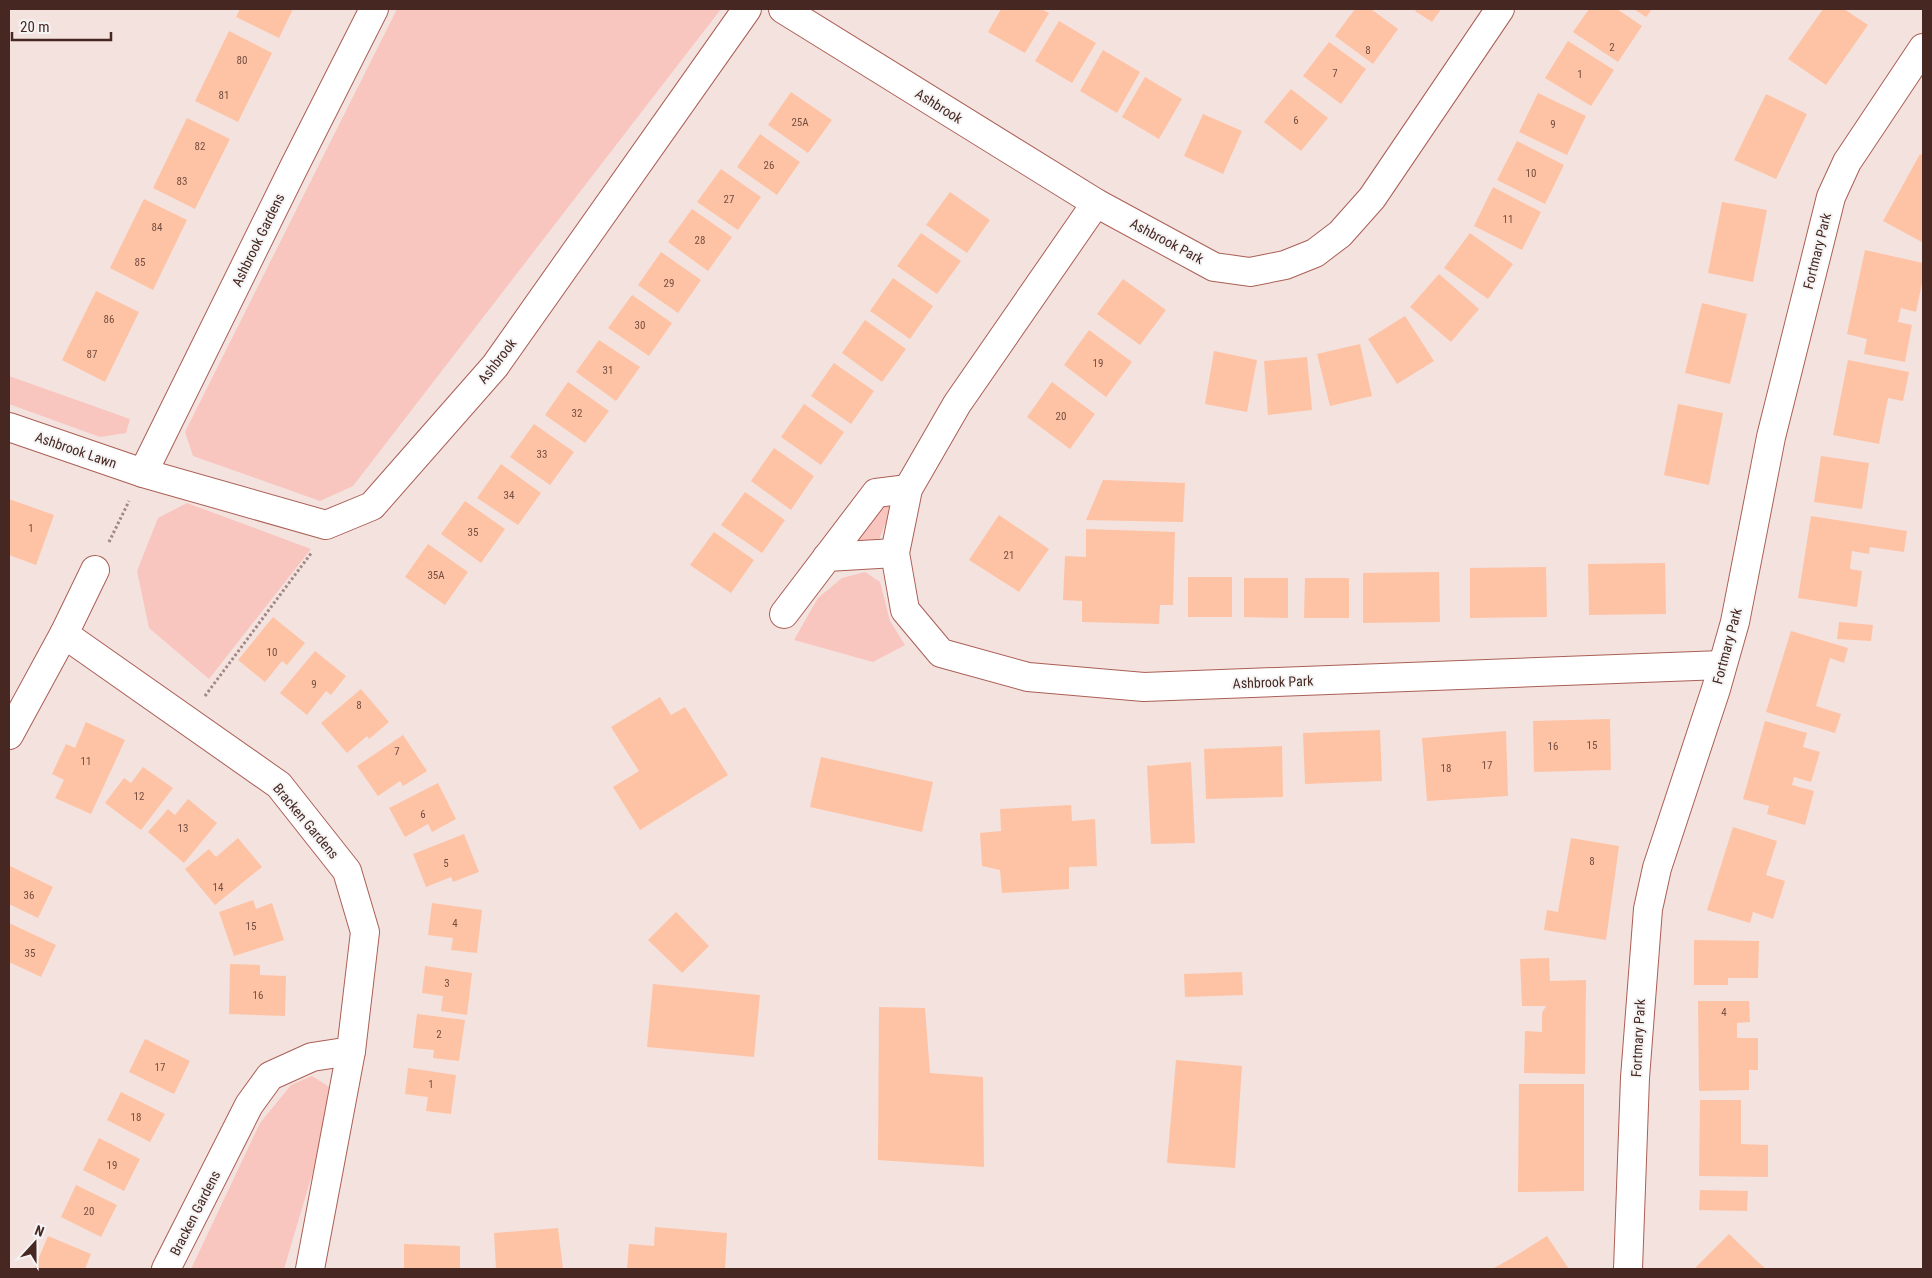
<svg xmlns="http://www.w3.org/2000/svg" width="1932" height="1278" font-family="'Roboto Condensed',sans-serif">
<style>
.green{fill:#f8c6be}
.building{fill:#fec3a4}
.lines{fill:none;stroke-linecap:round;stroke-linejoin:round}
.street-casing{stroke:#aa5f55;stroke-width:30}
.path{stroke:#a08783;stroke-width:3;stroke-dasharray:2.5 2.5;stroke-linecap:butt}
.street{stroke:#fff;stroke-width:28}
.labels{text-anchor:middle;stroke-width:4;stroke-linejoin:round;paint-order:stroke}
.number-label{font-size:11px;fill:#754e42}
.street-label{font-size:14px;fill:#472722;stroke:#f4f4f4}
</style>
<rect width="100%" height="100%" fill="#f4e2df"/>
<g class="green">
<polygon points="397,9 721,9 353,486 320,501 193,456 185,432"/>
<polygon points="9,376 130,419 126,433 100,437 9,404"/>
<polygon points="187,503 311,549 209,679 149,628 137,571 158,518"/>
<polygon points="893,504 879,540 868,548 850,548 870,512"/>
<polygon points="865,572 880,582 890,621 905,645 873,662 794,640 818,598 842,578"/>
<polygon points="312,1076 331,1088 330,1114 284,1269 191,1269 260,1123 291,1085"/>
</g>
<g class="building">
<polygon points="240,9 293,9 279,38 236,17"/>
<polygon points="1001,9 1041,9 1049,13 1025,53 988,32"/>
<polygon points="1355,9 1371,9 1398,29 1373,64 1335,36"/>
<polygon points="1417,9 1441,9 1432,22 1415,11"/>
<polygon points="1589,9 1617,9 1642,26 1618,62 1573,32"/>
<polygon points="1634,9 1652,9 1646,17"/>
<polygon points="1823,9 1844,9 1868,25 1826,85 1788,59"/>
<polygon points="1059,21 1096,43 1072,83 1035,61"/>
<polygon points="229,31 272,53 238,122 195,101"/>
<polygon points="1568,41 1614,70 1591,106 1545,78"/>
<polygon points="1329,42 1366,69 1341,104 1303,76"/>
<polygon points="1103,50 1140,72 1117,113 1080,91"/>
<polygon points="1145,77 1182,99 1159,139 1122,117"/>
<polygon points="1291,89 1328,118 1301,151 1264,122"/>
<polygon points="791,92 832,120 808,153 768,125"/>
<polygon points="1538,93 1586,116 1567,155 1519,132"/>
<polygon points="1766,94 1807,114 1776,179 1734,160"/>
<polygon points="1203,114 1242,131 1223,174 1184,156"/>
<polygon points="187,118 230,139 195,209 153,188"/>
<polygon points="760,134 800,162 777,195 737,167"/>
<polygon points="1517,141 1564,165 1545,204 1497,180"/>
<polygon points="1920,154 1923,156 1922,242 1883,221"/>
<polygon points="721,169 761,197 738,230 697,202"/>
<polygon points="1493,187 1541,212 1522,250 1474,226"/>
<polygon points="950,192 990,220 967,253 926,225"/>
<polygon points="144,199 187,220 153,290 110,268"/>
<polygon points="1722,202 1767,210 1753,282 1708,273"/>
<polygon points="692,209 732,237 708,271 668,242"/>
<polygon points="921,233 961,261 937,294 897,266"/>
<polygon points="1470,233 1513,264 1488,299 1444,268"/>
<polygon points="1865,250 1923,263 1923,278 1916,312 1901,308 1898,322 1912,325 1905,362 1864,354 1867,339 1847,334"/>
<polygon points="661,252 701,280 678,313 638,285"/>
<polygon points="1439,274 1479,309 1451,342 1410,307"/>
<polygon points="893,278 933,306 910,339 870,311"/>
<polygon points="1123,279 1166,310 1140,345 1097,314"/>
<polygon points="96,291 139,312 105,382 62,360"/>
<polygon points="632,295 672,323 649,356 608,328"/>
<polygon points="1702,303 1747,314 1730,384 1685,373"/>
<polygon points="1405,316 1434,361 1397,384 1368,339"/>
<polygon points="865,320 906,349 882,382 842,353"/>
<polygon points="1089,330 1132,362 1106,397 1064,365"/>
<polygon points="599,340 640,367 616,401 576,372"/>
<polygon points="1360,344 1372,396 1330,406 1317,354"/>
<polygon points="1214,351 1257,360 1247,412 1205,404"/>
<polygon points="1307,357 1312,410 1268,415 1264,361"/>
<polygon points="1848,360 1909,372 1903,401 1888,398 1879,444 1833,435"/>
<polygon points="834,363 874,391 851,424 811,396"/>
<polygon points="568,382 609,411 585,443 545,415"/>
<polygon points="1052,382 1095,414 1070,449 1027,417"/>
<polygon points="804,404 844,432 821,465 781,437"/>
<polygon points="1678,404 1723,413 1709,485 1664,475"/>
<polygon points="534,424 574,452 550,485 510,457"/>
<polygon points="774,448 814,476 791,510 751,481"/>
<polygon points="1821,456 1869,463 1862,509 1814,502"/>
<polygon points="501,464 541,493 518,525 477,498"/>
<polygon points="1103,480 1185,483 1183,522 1086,520"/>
<polygon points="745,492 785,520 762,553 721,525"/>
<polygon points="9,499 54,515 36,565 9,555"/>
<polygon points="465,501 505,529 481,563 441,534"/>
<polygon points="999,515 1049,549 1019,592 969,560"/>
<polygon points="1811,516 1907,531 1904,552 1870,547 1869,554 1852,551 1850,569 1862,571 1857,607 1798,598"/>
<polygon points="1086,529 1175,532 1173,605 1160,605 1159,624 1082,622 1082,601 1063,600 1065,556 1086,557"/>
<polygon points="714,532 754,560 731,593 690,565"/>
<polygon points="428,544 468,572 445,605 405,577"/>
<polygon points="1665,563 1666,614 1589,615 1588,564"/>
<polygon points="1546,567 1547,617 1470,618 1470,568"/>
<polygon points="1439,572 1440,622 1363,623 1363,573"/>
<rect x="1188" y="577" width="44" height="40"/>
<polygon points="1244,578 1288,578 1288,618 1244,617"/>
<polygon points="1305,578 1349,578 1349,618 1304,618"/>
<polygon points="273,617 305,643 287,665 282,661 265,682 238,660"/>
<polygon points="1839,622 1873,625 1871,641 1837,639"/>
<polygon points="1791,631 1848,648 1844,663 1830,658 1816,706 1841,714 1835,733 1766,712"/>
<polygon points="315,651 346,676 331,695 326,691 307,715 280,693"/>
<polygon points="361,689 389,722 369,739 367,736 347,753 321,723"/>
<polygon points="660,697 671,715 685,707 728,775 640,830 613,787 639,771 611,727"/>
<polygon points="1610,719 1611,770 1534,772 1533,721"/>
<polygon points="1765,721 1807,733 1803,747 1820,752 1811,782 1794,777 1792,785 1814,791 1805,825 1767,814 1769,806 1743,799"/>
<polygon points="86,722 125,740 91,814 55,798 64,780 52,774 66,744 75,748"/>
<polygon points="1380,730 1382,781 1305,784 1303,733"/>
<polygon points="1506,731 1508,796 1427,801 1422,738"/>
<polygon points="403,735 427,771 403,786 400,781 378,796 357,766"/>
<polygon points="1282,746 1283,797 1206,799 1204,749"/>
<polygon points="821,757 933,782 922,832 810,807"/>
<polygon points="1191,762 1195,843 1151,844 1147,766"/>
<polygon points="143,767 173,788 141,830 105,803 124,778 131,783"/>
<polygon points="438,783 456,819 432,832 428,824 405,837 389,808"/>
<polygon points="188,799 217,823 184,863 148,832 168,809 175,815"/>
<polygon points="1071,805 1072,821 1095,819 1097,866 1069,867 1069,889 1002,893 1000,870 982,866 980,833 1001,831 1000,809"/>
<polygon points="1733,827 1777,841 1766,875 1785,881 1773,919 1753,912 1750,923 1707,910"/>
<polygon points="464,834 479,872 453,882 451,877 426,887 413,854"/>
<polygon points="238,838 262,867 215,905 185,869 209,849 216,857"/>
<polygon points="1571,838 1619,846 1606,940 1544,930 1547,910 1558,912"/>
<polygon points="10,866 53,887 38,918 9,904 9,869"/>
<polygon points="253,900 256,909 272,903 284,940 234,956 219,912"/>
<polygon points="432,903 482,910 477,953 451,950 453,938 428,935"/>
<polygon points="676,912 709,946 682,973 648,940"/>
<polygon points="9,923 56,945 41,977 9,962"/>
<polygon points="1694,940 1759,941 1758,978 1728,978 1728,985 1694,985"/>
<polygon points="1549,958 1550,981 1586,980 1585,1074 1524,1073 1525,1031 1542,1032 1542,1013 1546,1006 1522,1006 1520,959"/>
<polygon points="230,964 260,965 260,975 286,976 285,1016 229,1014"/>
<polygon points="425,966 472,973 467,1015 441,1011 443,996 422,993"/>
<polygon points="1242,972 1243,995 1185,997 1184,974"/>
<polygon points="653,984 760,995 754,1057 647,1047"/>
<polygon points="1698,1001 1749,1001 1750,1022 1737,1023 1737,1038 1758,1038 1758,1070 1749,1070 1749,1090 1699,1091"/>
<polygon points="879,1007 925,1008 930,1073 983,1077 984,1167 878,1160"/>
<polygon points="417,1014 465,1020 459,1061 433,1058 434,1050 413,1048"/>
<polygon points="145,1039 190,1061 174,1094 129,1072"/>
<polygon points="1176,1060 1242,1066 1235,1168 1167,1163"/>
<polygon points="408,1068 456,1075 451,1114 426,1111 428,1097 405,1094"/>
<polygon points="1519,1084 1584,1084 1584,1191 1518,1192"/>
<polygon points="121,1092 165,1114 150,1142 107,1120"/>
<polygon points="1700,1100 1741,1100 1741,1144 1768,1145 1768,1177 1699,1176"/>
<polygon points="99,1138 140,1159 124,1191 83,1170"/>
<polygon points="76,1185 117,1205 101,1237 61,1217"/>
<polygon points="1700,1190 1748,1191 1747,1211 1699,1210"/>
<polygon points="655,1227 727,1233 725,1269 627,1269 629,1244 654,1246"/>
<polygon points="558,1228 563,1269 496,1269 494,1233"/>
<polygon points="1729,1234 1758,1262 1766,1269 1698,1269 1696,1267"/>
<polygon points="48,1236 91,1254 85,1269 34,1269"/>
<polygon points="1547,1236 1569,1269 1492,1269 1512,1258"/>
<polygon points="404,1244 460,1246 460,1269 404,1269"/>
</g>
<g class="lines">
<g class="street-casing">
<g id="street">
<polyline points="783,9 1096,203 1214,267 1250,272 1285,265 1315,253 1340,234 1372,198 1500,9"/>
<polyline points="1096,203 957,404 908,489 895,553 905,610 941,653 1028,677 1144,687 1722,665"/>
<polyline points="9,427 143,473 326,525 372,506 495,366 747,9"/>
<polyline points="143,473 293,169 374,9"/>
<polyline points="827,557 895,553"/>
<polyline points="784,614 876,493 908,489"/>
<polyline points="64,634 95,570"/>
<polyline points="9,735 64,634 279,785 347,871 365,932 351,1051 310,1269"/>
<polyline points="166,1269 249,1105 270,1076 312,1057 351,1051"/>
<polyline points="1628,1269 1635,1078 1648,909 1657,868 1716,689 1735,622 1771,437 1831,197 1847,162 1923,48"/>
</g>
</g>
<g class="path">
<polyline points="109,542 129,501"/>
<polyline points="205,696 312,552"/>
</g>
<use href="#street" class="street"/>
</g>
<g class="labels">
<g class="number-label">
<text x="1612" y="51">2</text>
<text x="1368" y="54">8</text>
<text x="242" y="64">80</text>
<text x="1335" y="77">7</text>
<text x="1580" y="78">1</text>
<text x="224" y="99">81</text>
<text x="1296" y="124">6</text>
<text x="800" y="126">25A</text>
<text x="1553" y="128">9</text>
<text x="200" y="150">82</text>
<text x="769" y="169">26</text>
<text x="1531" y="177">10</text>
<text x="182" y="185">83</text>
<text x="729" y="203">27</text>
<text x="1508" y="223">11</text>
<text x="157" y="231">84</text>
<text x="700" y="244">28</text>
<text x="140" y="266">85</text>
<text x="669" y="287">29</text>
<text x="109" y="323">86</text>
<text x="640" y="329">30</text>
<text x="92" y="358">87</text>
<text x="1098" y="367">19</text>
<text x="608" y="374">31</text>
<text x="577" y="417">32</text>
<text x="1061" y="420">20</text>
<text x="542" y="458">33</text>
<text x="509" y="499">34</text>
<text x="31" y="532">1</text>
<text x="473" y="536">35</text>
<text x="1009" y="559">21</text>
<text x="436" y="579">35A</text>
<text x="272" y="656">10</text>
<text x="314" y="688">9</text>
<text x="359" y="709">8</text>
<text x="1592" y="749">15</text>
<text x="1553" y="750">16</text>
<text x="397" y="755">7</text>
<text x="86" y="765">11</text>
<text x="1487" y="769">17</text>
<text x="1446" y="772">18</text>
<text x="139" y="800">12</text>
<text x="423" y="818">6</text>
<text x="183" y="832">13</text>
<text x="1592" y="865">8</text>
<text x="446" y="867">5</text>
<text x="218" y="891">14</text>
<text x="29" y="899">36</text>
<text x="455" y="927">4</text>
<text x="251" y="930">15</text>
<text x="30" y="957">35</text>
<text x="447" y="987">3</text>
<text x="258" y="999">16</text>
<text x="1724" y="1016">4</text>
<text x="439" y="1038">2</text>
<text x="160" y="1071">17</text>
<text x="431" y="1088">1</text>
<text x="136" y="1121">18</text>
<text x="112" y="1169">19</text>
<text x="89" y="1215">20</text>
</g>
<g class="street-label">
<text transform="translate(939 106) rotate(32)" y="5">Ashbrook</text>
<text transform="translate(258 240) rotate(-64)" y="5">Ashbrook Gardens</text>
<text transform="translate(1167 241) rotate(28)" y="5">Ashbrook Park</text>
<text transform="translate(1817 251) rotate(-76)" y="5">Fortmary Park</text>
<text transform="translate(497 361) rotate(-52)" y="5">Ashbrook</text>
<text transform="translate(76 450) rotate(19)" y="5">Ashbrook Lawn</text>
<text transform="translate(1727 646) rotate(-75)" y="5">Fortmary Park</text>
<text transform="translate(1273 682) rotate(-2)" y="5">Ashbrook Park</text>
<text transform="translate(306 821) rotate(50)" y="5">Bracken Gardens</text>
<text transform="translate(1638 1038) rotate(-87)" y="5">Fortmary Park</text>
<text transform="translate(195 1213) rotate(-63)" y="5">Bracken Gardens</text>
</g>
</g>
<rect width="1932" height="1278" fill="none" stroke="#472722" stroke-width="20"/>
<g transform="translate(35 1243) rotate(21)" stroke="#f4f4f4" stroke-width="4" paint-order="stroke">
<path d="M0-4L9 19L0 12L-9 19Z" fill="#472722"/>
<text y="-8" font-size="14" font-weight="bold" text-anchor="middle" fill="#472722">N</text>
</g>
<path d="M12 32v8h99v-8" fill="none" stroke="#472722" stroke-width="2.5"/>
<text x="20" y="32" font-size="15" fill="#472722" stroke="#f4f4f4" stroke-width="4" paint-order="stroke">20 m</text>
</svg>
